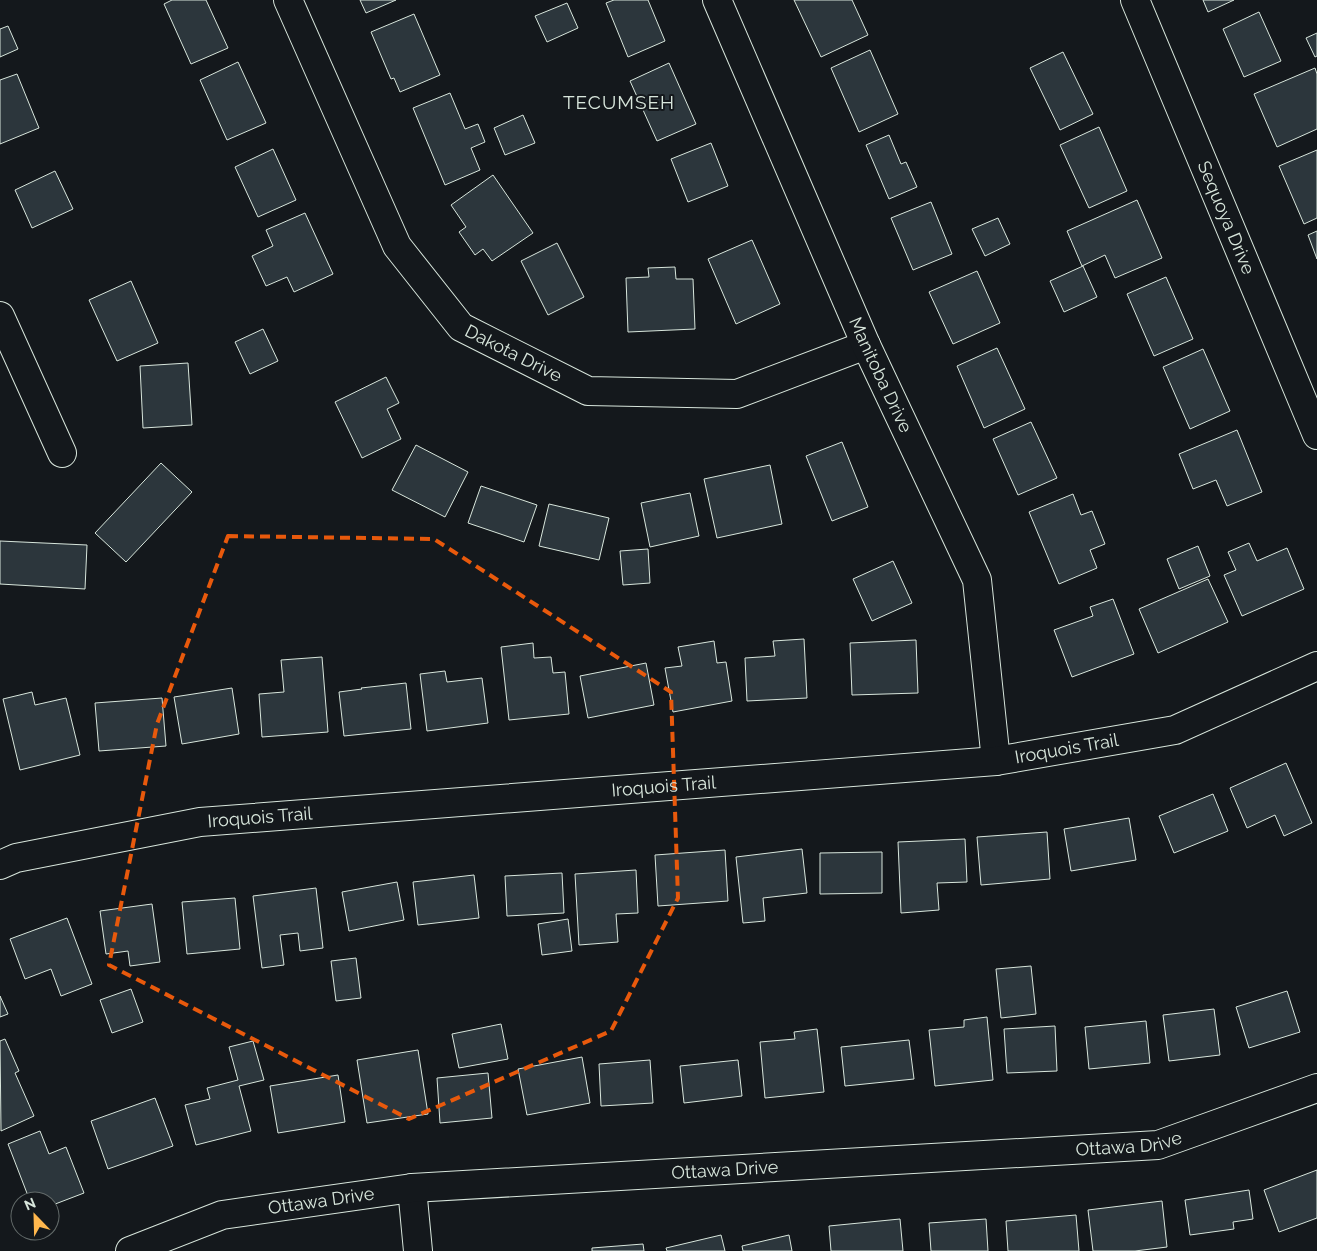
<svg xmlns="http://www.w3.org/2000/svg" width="1317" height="1251" font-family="Raleway,sans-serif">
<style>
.building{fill:#2c363c;stroke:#d8e6dc}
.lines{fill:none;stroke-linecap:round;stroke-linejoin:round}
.minor-casing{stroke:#d8e6dc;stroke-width:30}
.minor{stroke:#14181c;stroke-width:28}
.marked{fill:none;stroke:#e8590c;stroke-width:4;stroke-dasharray:10 6;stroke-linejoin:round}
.labels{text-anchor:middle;stroke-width:4;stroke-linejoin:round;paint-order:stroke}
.street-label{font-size:18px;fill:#d8e6dc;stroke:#14181c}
.neighbourhood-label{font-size:19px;letter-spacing:1px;fill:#d8e6dc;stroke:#14181c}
</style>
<rect width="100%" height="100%" fill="#14181c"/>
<g class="building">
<polygon points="172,0 206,0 228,48 191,64 164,4"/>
<polygon points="360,0 396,0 366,13"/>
<polygon points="614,0 648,0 665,41 628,57 606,3"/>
<polygon points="794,0 852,0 868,35 821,57"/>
<polygon points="1203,0 1234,0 1208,12"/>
<polygon points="567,3 578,28 547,42 535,16"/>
<polygon points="1259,12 1281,61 1244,77 1223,29"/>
<polygon points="414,14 440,75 400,92 394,78 391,79 371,32"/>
<polygon points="8,26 18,49 0,57 0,29"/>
<polygon points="1317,33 1317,56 1315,57 1306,38"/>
<polygon points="870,50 898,114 859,132 831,68"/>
<polygon points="1063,52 1093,114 1060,130 1030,68"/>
<polygon points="238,62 266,123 227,140 200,80"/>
<polygon points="669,63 696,124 657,141 630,81"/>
<polygon points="1315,68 1317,74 1317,129 1277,147 1254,94"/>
<polygon points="17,74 39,128 0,144 0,80"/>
<polygon points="450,93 465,129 478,124 485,142 471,148 480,170 445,185 413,108"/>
<polygon points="523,115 535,143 505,155 494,128"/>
<polygon points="1099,127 1127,191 1089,208 1060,145"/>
<polygon points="889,135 901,164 906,162 917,187 889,199 866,145"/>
<polygon points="711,143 728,186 688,202 671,159"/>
<polygon points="273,149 296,200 258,217 235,167"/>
<polygon points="1317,150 1317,218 1304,224 1279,166"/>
<polygon points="55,171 73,209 32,228 15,190"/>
<polygon points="493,175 533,233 492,261 483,249 475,255 459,232 466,227 451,205"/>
<polygon points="1137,200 1162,258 1115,278 1105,255 1082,266 1067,231"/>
<polygon points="931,202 952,254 913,270 891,218"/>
<polygon points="305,213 333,274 294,292 287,277 266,286 252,256 273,246 266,230"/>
<polygon points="998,218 1010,244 985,256 972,229"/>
<polygon points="1317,231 1317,259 1308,235"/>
<polygon points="752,240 780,304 736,324 708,259"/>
<polygon points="557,243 584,297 548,315 521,261"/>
<polygon points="1083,266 1097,297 1064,312 1050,281"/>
<polygon points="675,267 676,279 693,279 695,329 628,332 626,278 649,277 648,268"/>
<polygon points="977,271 1000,323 953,344 929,292"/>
<polygon points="1166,277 1193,339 1154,356 1127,294"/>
<polygon points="131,281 158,343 117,361 89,300"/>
<polygon points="263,329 278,361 250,374 235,342"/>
<polygon points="997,348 1025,409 984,428 957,366"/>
<polygon points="1203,349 1230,411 1190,429 1163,367"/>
<polygon points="188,363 192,425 143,428 140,366"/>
<polygon points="386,377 399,403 387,409 401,439 362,458 335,402"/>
<polygon points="1031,422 1057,478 1018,495 993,439"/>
<polygon points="1237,430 1262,492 1227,506 1216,480 1193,489 1179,454"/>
<polygon points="842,442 868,507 832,521 806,456"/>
<polygon points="416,445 468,472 445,517 392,490"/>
<polygon points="161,463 192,492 126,562 95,533"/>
<polygon points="770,465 782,524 717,538 704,479"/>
<polygon points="481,486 537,505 524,542 468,523"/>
<polygon points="690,493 699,536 650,547 641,503"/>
<polygon points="1073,494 1081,515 1092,511 1105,544 1090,550 1097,568 1059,584 1029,512"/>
<polygon points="549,504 609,518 599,560 539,546"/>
<polygon points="0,541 87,545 85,589 0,584"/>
<polygon points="1249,543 1257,561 1287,548 1304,589 1242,616 1224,575 1236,570 1228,552"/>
<polygon points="1198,546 1210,576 1179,589 1167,559"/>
<polygon points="648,549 650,583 623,585 620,551"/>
<polygon points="893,561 912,603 872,621 853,579"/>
<polygon points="1208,579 1228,622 1158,653 1139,609"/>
<polygon points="1113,599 1134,654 1072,677 1054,630 1093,616 1090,607"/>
<polygon points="804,639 807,698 747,701 745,658 775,656 773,641"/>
<polygon points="916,640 918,693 852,695 850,643"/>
<polygon points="714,641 717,663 726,662 732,701 673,712 665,668 682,666 678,647"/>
<polygon points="533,643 534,658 551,657 553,673 565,672 569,714 509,720 501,647"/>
<polygon points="322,657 328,732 262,737 259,694 284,692 281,660"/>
<polygon points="646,663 654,705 588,718 580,676"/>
<polygon points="445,671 447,682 482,678 488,723 427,731 420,674"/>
<polygon points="406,683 411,729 344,736 339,692 362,689 361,688"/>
<polygon points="232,688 239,734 182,744 174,697"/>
<polygon points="32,692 35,705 66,698 80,755 20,770 3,699"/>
<polygon points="162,698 166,746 99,751 95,703"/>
<polygon points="1286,763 1312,823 1284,836 1275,815 1247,828 1230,788"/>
<polygon points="1213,794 1228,831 1174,853 1159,816"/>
<polygon points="1129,818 1136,860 1071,871 1064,829"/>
<polygon points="1047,832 1050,879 981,885 977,837"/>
<polygon points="965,839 967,882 937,883 939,910 901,913 898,842"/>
<polygon points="802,849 807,893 763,898 765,921 743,923 736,857"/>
<polygon points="725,850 728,901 658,906 655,855"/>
<polygon points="882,852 882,893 820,894 820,853"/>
<polygon points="636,870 638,913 616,914 618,942 579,945 575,874"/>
<polygon points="562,873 564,913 507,916 505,876"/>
<polygon points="474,875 479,918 418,925 413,882"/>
<polygon points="397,882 404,920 349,931 342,892"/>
<polygon points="316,888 323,948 300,951 298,933 280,935 284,965 262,968 253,896"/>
<polygon points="235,898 240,949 187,954 182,902"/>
<polygon points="152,904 160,962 130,966 128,951 106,954 100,911"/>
<polygon points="67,918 92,984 61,996 51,969 25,979 10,939"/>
<polygon points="568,919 572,951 542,955 538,924"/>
<polygon points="356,958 361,998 336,1001 331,961"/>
<polygon points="1031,966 1036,1014 1001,1018 996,969"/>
<polygon points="131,989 143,1022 112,1033 100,1000"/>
<polygon points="1287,991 1300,1032 1249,1048 1236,1007"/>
<polygon points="0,996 8,1014 0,1017"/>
<polygon points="1214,1009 1220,1055 1169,1061 1163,1015"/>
<polygon points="987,1017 993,1080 935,1086 929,1030 964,1027 964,1020"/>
<polygon points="1146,1021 1150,1063 1089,1069 1085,1027"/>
<polygon points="501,1024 508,1059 459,1068 452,1034"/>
<polygon points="1055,1026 1057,1071 1007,1073 1004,1029"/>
<polygon points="817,1029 824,1092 765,1098 760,1042 795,1039 794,1032"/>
<polygon points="5,1039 19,1071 15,1073 34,1116 1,1131 0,1041"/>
<polygon points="909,1040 914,1079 845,1086 841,1047"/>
<polygon points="253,1041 264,1080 239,1086 251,1131 196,1145 185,1105 210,1099 207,1088 238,1080 229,1047"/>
<polygon points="418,1050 428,1114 367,1123 357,1060"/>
<polygon points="582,1057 590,1103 527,1115 518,1069"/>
<polygon points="650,1060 653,1103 601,1106 599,1064"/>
<polygon points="738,1060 742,1096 684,1103 680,1066"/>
<polygon points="488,1073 492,1118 440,1123 437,1078"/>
<polygon points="338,1075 345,1122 278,1133 270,1086"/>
<polygon points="155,1098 173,1146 108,1169 91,1121"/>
<polygon points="40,1131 49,1154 66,1147 84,1193 50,1206 50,1201 30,1201 8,1144"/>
<polygon points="1317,1170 1317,1218 1279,1232 1264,1190"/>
<polygon points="1249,1190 1253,1219 1233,1222 1234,1229 1190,1235 1185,1200"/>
<polygon points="1162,1201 1167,1247 1135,1251 1093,1251 1088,1210"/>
<polygon points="1076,1215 1079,1251 1008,1251 1006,1221"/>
<polygon points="900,1219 903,1251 831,1251 829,1226"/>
<polygon points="986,1219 988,1251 931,1251 929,1223"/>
<polygon points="721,1235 725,1251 667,1251 666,1248"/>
<polygon points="789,1235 792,1251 743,1251 742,1246"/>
<polygon points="643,1244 644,1251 592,1251 592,1248"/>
</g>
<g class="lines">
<g class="minor-casing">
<g id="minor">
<path id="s1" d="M288,0L397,246L461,327L588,391L737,394L866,345"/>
<path id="s2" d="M717,0L866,345L977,580L996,761"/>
<path id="s3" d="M1135,0L1317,435"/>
<polyline points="0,316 62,453"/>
<path id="s4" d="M0,865L16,858L200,822L996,761L1175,730L1317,666"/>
<polyline points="412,1188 418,1251"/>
<path id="s5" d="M130,1251L222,1215L412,1188L1158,1145L1317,1088"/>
</g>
</g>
<use href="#minor" class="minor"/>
</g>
<path class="marked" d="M228,536L434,539L671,692L678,898L611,1031L409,1119L109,965L157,724Z"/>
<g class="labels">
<g class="street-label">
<text dy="6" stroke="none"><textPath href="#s3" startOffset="236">Sequoya Drive</textPath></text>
<text dy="6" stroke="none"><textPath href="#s1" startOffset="431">Dakota Drive</textPath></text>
<text dy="6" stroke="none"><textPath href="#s2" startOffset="409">Manitoba Drive</textPath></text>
<text dy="6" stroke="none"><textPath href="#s4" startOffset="1075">Iroquois Trail</textPath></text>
<text dy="6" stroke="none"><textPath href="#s4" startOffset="670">Iroquois Trail</textPath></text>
<text dy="6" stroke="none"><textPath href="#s4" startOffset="265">Iroquois Trail</textPath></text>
<text dy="6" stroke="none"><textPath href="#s5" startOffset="1009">Ottawa Drive</textPath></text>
<text dy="6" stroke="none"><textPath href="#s5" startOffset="604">Ottawa Drive</textPath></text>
<text dy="6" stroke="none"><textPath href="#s5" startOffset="199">Ottawa Drive</textPath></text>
</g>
<g class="neighbourhood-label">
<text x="619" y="109">TECUMSEH</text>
</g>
</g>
<g transform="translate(35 1216) rotate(337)"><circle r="24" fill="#14181c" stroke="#626a69"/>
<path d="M0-4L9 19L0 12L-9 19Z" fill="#ffb74d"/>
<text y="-8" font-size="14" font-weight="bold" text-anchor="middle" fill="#d8e6dc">N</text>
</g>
</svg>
